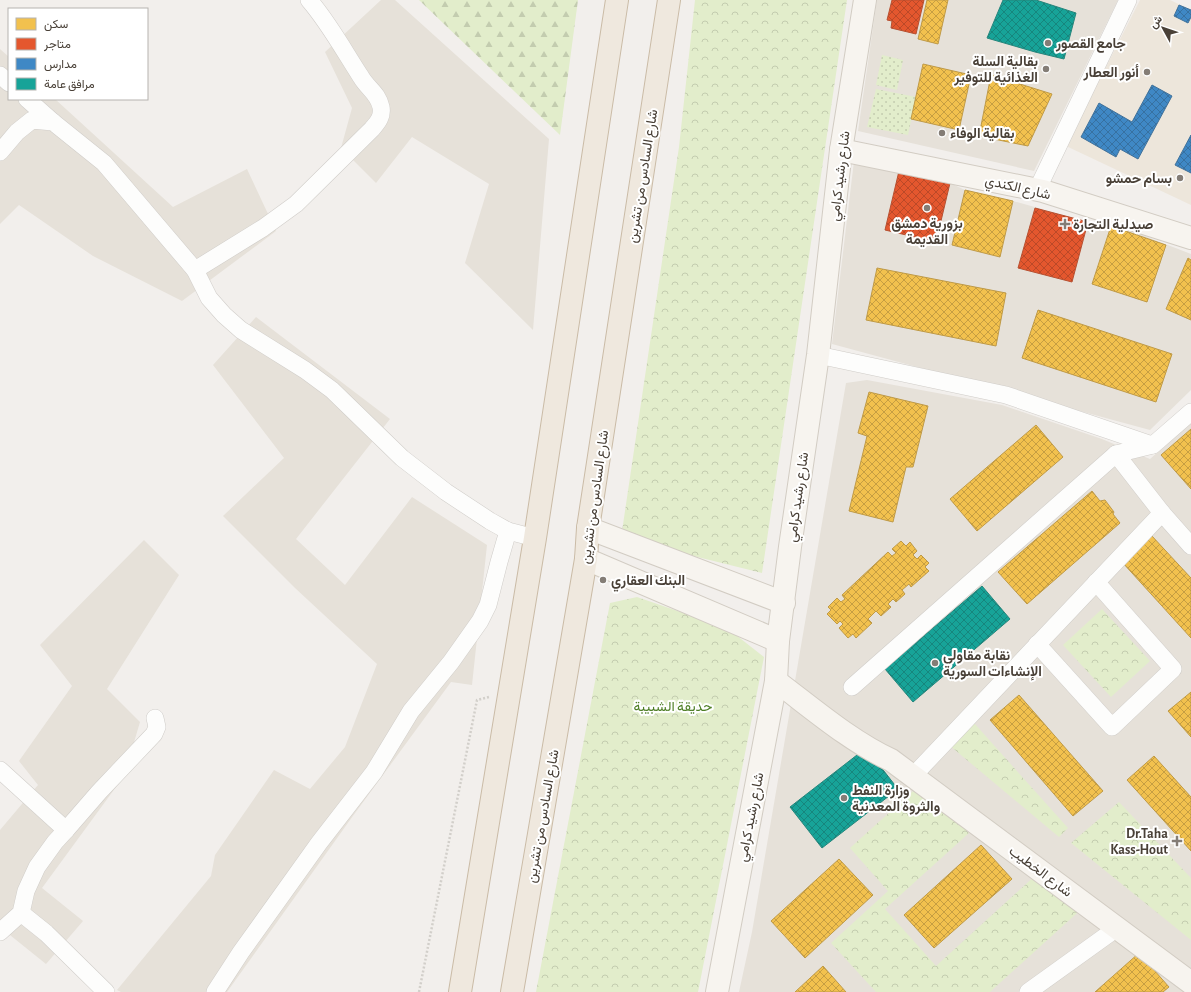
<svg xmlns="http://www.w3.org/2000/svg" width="1191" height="992" font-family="'Alegreya Sans',Vazirmatn,sans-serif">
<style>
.residential{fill:#e6e1d9}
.education{fill:#ede6db}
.grass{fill:url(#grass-dots)}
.forest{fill:url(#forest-firs)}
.park{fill:url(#park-crowns)}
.homes{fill:url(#homes-cross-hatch);stroke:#bf9a47}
.shops{fill:url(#shops-cross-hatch);stroke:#b65031}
.schools{fill:url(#schools-cross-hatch);stroke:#42729a}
.public{fill:url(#public-cross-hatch);stroke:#26857b}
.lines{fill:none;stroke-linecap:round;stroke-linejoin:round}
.minor-casing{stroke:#d0cdc9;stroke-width:18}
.secondary-casing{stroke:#d2ccc3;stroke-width:24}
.trunk-casing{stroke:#cabba6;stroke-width:24}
.path{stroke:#d2cfca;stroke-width:2.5;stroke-dasharray:2 2;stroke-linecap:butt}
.minor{stroke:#fdfdfc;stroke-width:17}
.secondary{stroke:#f7f4ef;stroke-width:22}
.trunk{stroke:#efe8de;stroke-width:22}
.poi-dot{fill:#847d76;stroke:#fff;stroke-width:1.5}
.labels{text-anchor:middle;stroke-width:4;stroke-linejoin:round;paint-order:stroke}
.poi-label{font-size:14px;font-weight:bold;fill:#494037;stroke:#fff;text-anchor:start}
.street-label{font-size:14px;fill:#494037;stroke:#fff}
.park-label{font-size:14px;fill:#4e7e26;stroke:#fff}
</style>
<defs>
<pattern id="grass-dots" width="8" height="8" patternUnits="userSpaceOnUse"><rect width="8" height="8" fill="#e2edcb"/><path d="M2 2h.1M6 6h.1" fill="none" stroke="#c3ccaf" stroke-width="1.8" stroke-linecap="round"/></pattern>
<pattern id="forest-firs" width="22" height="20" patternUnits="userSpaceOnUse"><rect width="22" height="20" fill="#e2edcb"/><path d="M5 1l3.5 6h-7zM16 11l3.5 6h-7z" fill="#c3ccaf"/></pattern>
<pattern id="park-crowns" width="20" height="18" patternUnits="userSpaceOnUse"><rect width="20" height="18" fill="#e2edcb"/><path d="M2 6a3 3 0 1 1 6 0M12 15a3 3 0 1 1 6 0" fill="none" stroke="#c3ccaf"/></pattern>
<pattern id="homes-cross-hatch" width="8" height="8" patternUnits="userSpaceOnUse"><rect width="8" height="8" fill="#f2c14e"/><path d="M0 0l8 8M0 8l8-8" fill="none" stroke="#c69e42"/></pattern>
<pattern id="shops-cross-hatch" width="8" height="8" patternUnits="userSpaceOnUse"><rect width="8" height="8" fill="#e4572e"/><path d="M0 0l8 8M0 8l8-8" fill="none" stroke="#bb4928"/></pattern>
<pattern id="schools-cross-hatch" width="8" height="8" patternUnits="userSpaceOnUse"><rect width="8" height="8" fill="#3f88c5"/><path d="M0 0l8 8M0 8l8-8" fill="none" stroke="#3771a1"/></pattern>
<pattern id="public-cross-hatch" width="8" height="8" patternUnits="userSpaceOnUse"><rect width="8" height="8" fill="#17a398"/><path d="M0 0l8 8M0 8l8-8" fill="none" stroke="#17867d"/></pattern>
</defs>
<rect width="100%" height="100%" fill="#f2efec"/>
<g class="residential">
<polygon points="381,0 395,0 549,139 533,330 465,263 489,184 412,137 376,183 341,148 352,108 325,52"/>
<polygon points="877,0 1118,0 1034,171 858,131"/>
<polygon points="0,49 9,57 9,99 55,99 173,207 247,169 276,231 182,301 93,256 19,205 0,224"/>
<polygon points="854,161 950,183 965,190 1013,201 1088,222 1111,226 1142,235 1191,254 1191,390 1150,430 832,344"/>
<polygon points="256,317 390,419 296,539 345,585 412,497 487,545 472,685 451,682 350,820 227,992 121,992 117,990 211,876 215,855 274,770 310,789 345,747 377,664 295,588 223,516 284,458 213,365"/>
<polygon points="867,380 1002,405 1102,439 1150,459 1191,423 1191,992 739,992 752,932 846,383"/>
<polygon points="144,540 179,575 107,689 140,722 124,776 42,888 83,921 46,964 0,927 0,830 38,785 19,761 72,686 40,645"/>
</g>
<polygon class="education" points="1140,0 1170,0 1191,10 1191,205 1066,146"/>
<g class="grass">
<polygon points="882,55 903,60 897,90 876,85"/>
<polygon points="876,89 916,97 908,135 867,127"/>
</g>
<polygon class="forest" points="419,0 578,0 560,135"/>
<g class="park">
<polygon points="695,0 847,0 762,573 621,538 679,147"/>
<polygon points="637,597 727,628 764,657 698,992 536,992 610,603"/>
<polygon points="1102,609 1150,661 1111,697 1063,645"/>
<polygon points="974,723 1068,828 1059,837 949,745"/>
<polygon points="923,782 969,833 885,909 936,966 1037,874 1087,904 990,992 876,992 831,943 888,891 850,848"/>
<polygon points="1119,802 1191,878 1191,940 1071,843"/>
</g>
<g class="homes">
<polygon points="927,0 948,0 938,44 918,39"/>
<polygon points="923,64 971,75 959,130 911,119"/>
<polygon points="991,75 1052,94 1028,146 979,136"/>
<polygon points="965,190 1013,201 1000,257 952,245"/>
<polygon points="1111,226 1166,245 1147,302 1092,284"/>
<polygon points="1188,258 1191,260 1191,320 1166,309"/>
<polygon points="877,268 1006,293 996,346 866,320"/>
<polygon points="1038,310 1172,354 1156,402 1022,358"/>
<polygon points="869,392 928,406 913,467 906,467 893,522 849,511 867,436 858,433"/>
<polygon points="1036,425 1063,457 977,531 950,499"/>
<polygon points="1191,429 1191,489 1161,455"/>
<polygon points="1092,491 1100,501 1105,500 1114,512 1113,514 1120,523 1027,604 998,572"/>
<polygon points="1151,535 1191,578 1191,638 1122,562"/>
<polygon points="901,541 906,546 910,542 917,551 913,555 917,559 921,555 929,563 925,567 929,571 911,587 909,584 902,590 905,594 896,602 893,599 888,604 891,607 881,616 876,611 868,619 872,623 856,638 853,634 848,638 839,628 843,624 840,621 837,624 827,614 831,610 828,607 837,598 841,602 845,599 842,595 888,552 892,556 896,553 892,549"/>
<polygon points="1191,692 1191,737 1168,711"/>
<polygon points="1019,695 1103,791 1073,816 990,720"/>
<polygon points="1154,756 1191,797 1191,851 1127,780"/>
<polygon points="981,845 1012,879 934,948 904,915"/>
<polygon points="839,859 873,895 805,958 771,921"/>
<polygon points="1139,953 1169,987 1163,992 1095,992"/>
<polygon points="823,966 846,992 795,992"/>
</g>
<g class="shops">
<polygon points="892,0 924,0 916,34 891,28 892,21 887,20"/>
<polygon points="899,171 950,183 936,242 885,230"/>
<polygon points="1035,208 1088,222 1072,282 1018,268"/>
</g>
<g class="schools">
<polygon points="1179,5 1191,10 1191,17 1188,23 1174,16"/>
<polygon points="1152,85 1172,96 1138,159 1120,149 1116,157 1081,137 1099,103 1132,122"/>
<polygon points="1191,135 1191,173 1175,165"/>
</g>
<g class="public">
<polygon points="1003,0 1036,0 1076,13 1064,59 1035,52 987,38"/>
<polygon points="982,586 1010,619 913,702 885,669"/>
<polygon points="866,748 898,789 822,848 790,807"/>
</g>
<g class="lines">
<g class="minor-casing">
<g id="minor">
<polyline points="0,75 9,83"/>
<polyline points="27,99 53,122"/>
<polyline points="0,152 17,132 32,120 53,122 104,163 195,270 209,298 224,315 241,330 305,370 332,390 402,458 446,492 490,521 508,531 535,538"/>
<polyline points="1037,190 1128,0"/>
<path d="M195,270L263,228L296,204L372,129C377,123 383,117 381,107C378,93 368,89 361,77C344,51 329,23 309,0"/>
<polyline points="818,355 1006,395 1152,445"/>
<polyline points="1116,454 1162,513 1191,546"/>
<polyline points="1037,644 1112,727 1173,669 1096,582"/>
<polyline points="852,687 1116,454 1153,445 1191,412"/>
<polyline points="0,770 66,830"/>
<polyline points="913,776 1162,513"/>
<polyline points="21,913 46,933 106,992"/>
<polyline points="0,932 21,913 26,891 37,867 55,842 66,830 99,792 154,734 157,727 155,718"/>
<polyline points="215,992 241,952 319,843 374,772 411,711 451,662 480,621 488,605 499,562 508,531"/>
<polyline points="1028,992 1117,928"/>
</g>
</g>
<g class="secondary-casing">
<g id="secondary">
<polyline points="841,150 1043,191 1191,238"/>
<polyline points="588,528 784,603"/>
<polyline points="586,559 778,641"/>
<path d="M776,681C812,708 850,741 891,760L1191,983"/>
<polyline points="717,992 776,681 778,641 790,547 818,355 841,150 865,0"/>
</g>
</g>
<g class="trunk-casing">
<g id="trunk">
<polyline points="460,992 535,538 617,0"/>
<polyline points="512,992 586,559 588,528 669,0"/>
</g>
</g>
<polyline class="path" points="419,992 477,700 489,697"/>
<use href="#minor" class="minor"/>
<use href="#secondary" class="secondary"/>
<use href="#trunk" class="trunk"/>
</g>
<g class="poi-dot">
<circle cx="1048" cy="43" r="4"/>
<circle cx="1046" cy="69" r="4"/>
<circle cx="1147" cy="72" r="4"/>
<circle cx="942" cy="133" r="4"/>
<circle cx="1180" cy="178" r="4"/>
<circle cx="927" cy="208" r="4"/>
<path d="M1063 218h4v4h4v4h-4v4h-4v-4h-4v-4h4z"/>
<circle cx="603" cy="580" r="4"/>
<circle cx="935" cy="663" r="4"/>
<circle cx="844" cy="798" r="4"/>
<path d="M1175 835h4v4h4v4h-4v4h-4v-4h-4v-4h4z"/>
</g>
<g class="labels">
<g class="poi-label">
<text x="1056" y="48">جامع القصور</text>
<text x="1038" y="66" text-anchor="end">بقالية السلة<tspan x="1038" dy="16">الغذائية للتوفير</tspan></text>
<text x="1139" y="77" text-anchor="end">أنور العطار</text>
<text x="950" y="138">بقالية الوفاء</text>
<text x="1172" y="183" text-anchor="end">بسام حمشو</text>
<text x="927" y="228" text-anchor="middle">بزورية دمشق<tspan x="927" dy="16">القديمة</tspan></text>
<text x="1073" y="229">صيدلية التجارة</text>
<text x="611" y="585">البنك العقاري</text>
<text x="943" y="660">نقابة مقاولي<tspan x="943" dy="16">الإنشاءات السورية</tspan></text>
<text x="852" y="795">وزارة النفط<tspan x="852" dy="16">والثروة المعدنية</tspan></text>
<text x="1168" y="838" text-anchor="end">Dr.Taha<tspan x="1168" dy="16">Kass-Hout</tspan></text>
</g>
<g class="street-label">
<text transform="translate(642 176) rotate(-81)" y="5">شارع السادس من تشرين</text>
<text transform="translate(839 176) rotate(-83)" y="5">شارع رشيد كرامي</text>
<text transform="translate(1018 187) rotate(13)" y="5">شارع الكندي</text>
<text transform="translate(594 497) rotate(-82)" y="5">شارع السادس من تشرين</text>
<text transform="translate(797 497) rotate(-82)" y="5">شارع رشيد كرامي</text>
<text transform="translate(542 816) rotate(-80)" y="5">شارع السادس من تشرين</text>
<text transform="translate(750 817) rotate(-79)" y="5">شارع رشيد كرامي</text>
<text transform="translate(1041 871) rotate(37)" y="5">شارع الخطيب</text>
</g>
<g class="park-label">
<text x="673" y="711">حديقة الشبيبة</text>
</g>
</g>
<rect x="8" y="8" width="140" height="92" fill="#ffffff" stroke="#b6b3af"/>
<rect x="16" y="18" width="20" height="12" fill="#f2c14e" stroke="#b6b3af"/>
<text x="44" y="28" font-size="12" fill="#494037">سكن</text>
<rect x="16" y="38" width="20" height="12" fill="#e4572e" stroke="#b6b3af"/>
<text x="44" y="48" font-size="12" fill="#494037">متاجر</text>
<rect x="16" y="58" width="20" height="12" fill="#3f88c5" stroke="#b6b3af"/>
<text x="44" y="68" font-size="12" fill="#494037">مدارس</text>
<rect x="16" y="78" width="20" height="12" fill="#17a398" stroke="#b6b3af"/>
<text x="44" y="88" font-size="12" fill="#494037">مرافق عامة</text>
<g transform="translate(1163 28) rotate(310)" stroke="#ffffff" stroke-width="3" paint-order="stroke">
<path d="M0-3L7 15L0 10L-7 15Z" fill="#494037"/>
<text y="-6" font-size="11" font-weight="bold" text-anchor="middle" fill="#494037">ش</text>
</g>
</svg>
